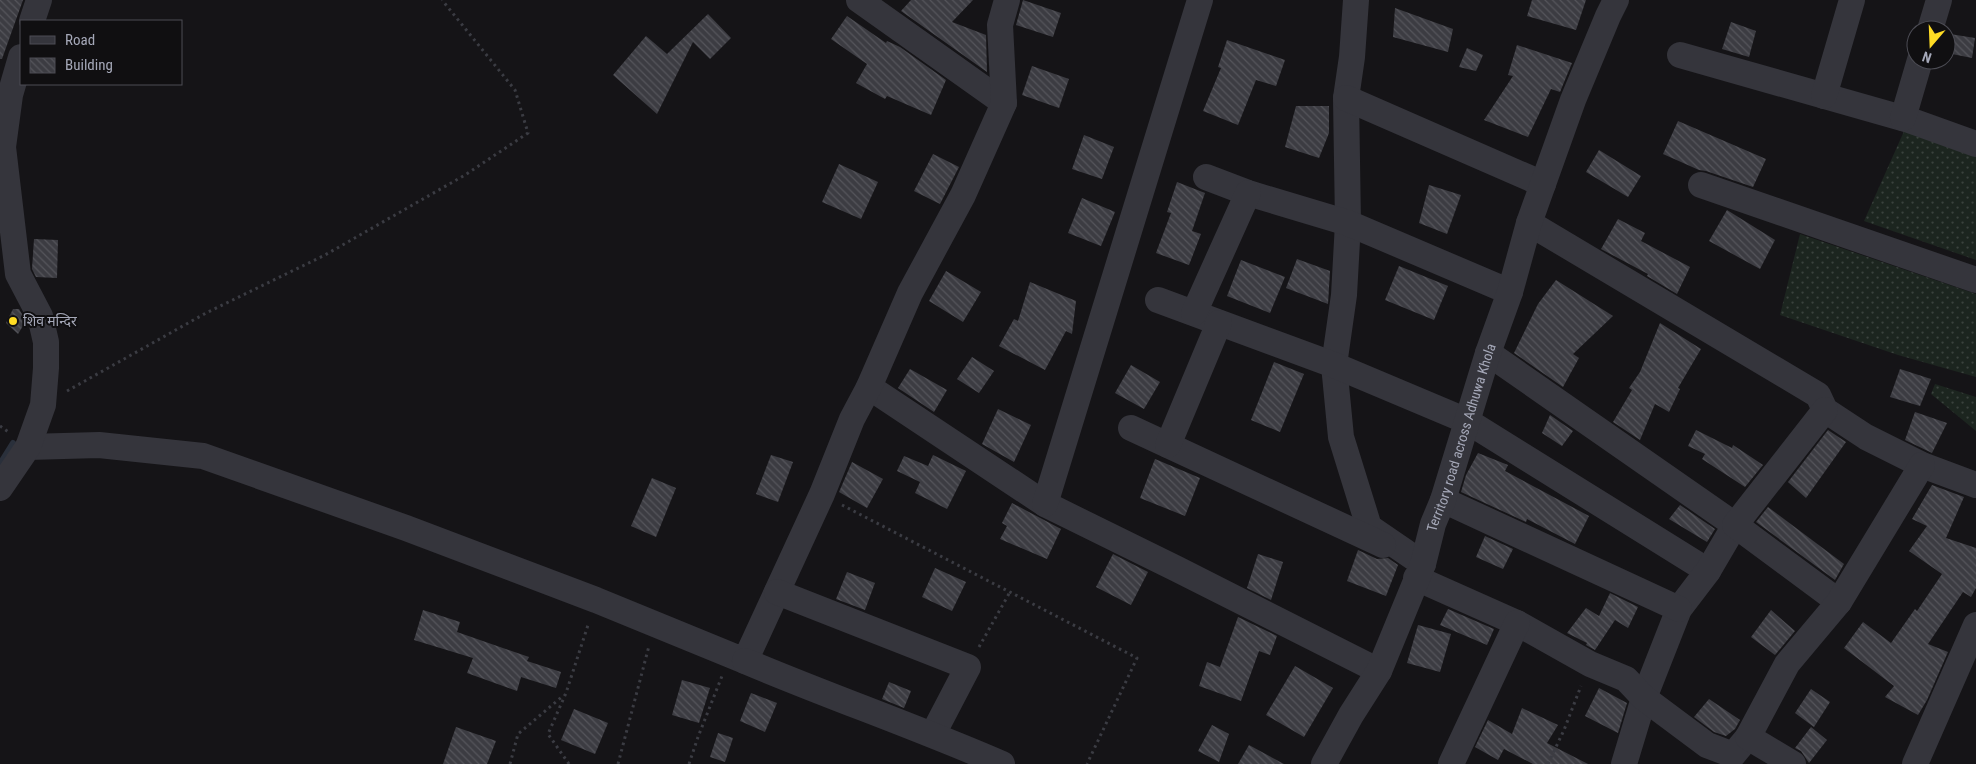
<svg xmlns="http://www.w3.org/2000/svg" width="1976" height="764" font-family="'Roboto Condensed','Noto Sans Devanagari',sans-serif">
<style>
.grass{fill:url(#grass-dots)}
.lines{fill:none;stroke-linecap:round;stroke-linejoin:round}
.stream{stroke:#2a303b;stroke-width:6}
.building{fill:url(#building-back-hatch)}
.path{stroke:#3b3c43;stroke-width:3;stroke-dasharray:2.5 4;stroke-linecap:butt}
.minor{stroke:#35353c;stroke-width:26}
.poi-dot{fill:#ffdc24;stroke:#100f11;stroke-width:2}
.labels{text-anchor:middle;stroke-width:4;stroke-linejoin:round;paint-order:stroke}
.poi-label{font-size:14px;fill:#a5a8b8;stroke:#100f11;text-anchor:start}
.street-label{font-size:14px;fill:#a5a8b8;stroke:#100f11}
</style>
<defs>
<pattern id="grass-dots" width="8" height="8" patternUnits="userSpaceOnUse" patternTransform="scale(1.25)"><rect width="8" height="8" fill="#1c251f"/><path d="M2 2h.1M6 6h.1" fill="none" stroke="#3a423d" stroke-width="1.8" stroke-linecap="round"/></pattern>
<pattern id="building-back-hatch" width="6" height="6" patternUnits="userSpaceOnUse" patternTransform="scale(1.25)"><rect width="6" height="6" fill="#3c3c42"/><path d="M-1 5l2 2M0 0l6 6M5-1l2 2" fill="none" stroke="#55555b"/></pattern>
</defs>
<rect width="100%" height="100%" fill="#151417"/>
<g class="grass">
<polygon points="1909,120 1976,144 1976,260 1864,221"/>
<polygon points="1800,234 1976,294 1976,377 1898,355 1780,315"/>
<polygon points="1935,384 1976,397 1976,431 1931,394"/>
</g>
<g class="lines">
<polyline class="stream" points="0,464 13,443"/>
</g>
<g class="building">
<polygon points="0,0 23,0 2,59 0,59"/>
<polygon points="911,0 973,0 952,22 986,35 987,72 901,11"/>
<polygon points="1023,0 1061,13 1053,37 1016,25"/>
<polygon points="1532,0 1586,0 1576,30 1527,16"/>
<polygon points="1395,8 1453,29 1448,52 1393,37"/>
<polygon points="708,14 731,38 710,59 693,42 657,114 613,75 646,36 667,54"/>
<polygon points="847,16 886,43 887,41 900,47 946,80 931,115 887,96 885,99 856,83 867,64 831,39"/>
<polygon points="1731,22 1756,31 1749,57 1722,49"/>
<polygon points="1950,34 1975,38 1972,58 1947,53"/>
<polygon points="1227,40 1285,60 1276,86 1256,80 1238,125 1203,111 1221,68 1218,67"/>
<polygon points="1517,45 1572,63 1560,92 1551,89 1528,137 1484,120 1513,76 1508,75"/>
<polygon points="1467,48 1483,55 1476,71 1459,67"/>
<polygon points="1032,66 1069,79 1059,108 1022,95"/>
<polygon points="1296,106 1329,106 1329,133 1319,158 1285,147"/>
<polygon points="1678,121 1766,159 1753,187 1706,171 1699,170 1663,154"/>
<polygon points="1084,135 1114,147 1102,179 1072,169"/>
<polygon points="1599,150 1641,176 1628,197 1586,172"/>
<polygon points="933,154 959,167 940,204 914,191"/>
<polygon points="839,164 878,182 861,219 822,202"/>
<polygon points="1177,182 1205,193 1192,231 1201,234 1189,265 1156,253 1171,213 1167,212"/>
<polygon points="1429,185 1461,195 1447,234 1419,223"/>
<polygon points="1082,198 1115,212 1101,246 1068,233"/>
<polygon points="1727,210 1775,240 1760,269 1709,241"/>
<polygon points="1618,219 1645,233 1641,241 1690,267 1677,294 1647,276 1648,274 1601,249"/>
<polygon points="34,239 58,240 57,278 36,277 32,269"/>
<polygon points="1297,259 1330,271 1328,304 1286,288"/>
<polygon points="1241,260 1285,277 1270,313 1227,296"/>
<polygon points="1399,266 1448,286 1434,320 1385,300"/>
<polygon points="946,271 981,292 963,322 929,301"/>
<polygon points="1556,280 1613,316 1573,354 1579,358 1563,387 1514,353 1538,304"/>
<polygon points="1030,282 1076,301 1072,334 1066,331 1045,370 999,346 1014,319 1018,321"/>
<polygon points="13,309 19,309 26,321 18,334 6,323"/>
<polygon points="1660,323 1701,349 1678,388 1680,389 1669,412 1655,404 1640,440 1613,422 1632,390 1629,388 1640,372"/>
<polygon points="972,357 994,371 979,393 957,379"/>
<polygon points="1274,362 1304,374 1280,432 1251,420"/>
<polygon points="1131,365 1160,382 1144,409 1115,393"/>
<polygon points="910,369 947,390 934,412 898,388"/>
<polygon points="1900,369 1931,379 1920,406 1890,397"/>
<polygon points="998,409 1031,425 1014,462 982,444"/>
<polygon points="1915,412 1947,423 1932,453 1905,440"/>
<polygon points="1550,415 1573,431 1562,446 1542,433"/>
<polygon points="1696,430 1732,448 1733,445 1763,465 1745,487 1702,459 1705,454 1688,446"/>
<polygon points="1828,430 1846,442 1806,498 1788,482"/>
<polygon points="1478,453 1508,465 1505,471 1589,516 1575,544 1527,519 1526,522 1461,492 1466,475"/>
<polygon points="771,455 793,462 778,502 756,494"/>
<polygon points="933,455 966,471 947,509 915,493 920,482 897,471 904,456 928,466"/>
<polygon points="1155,459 1200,478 1185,516 1140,498"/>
<polygon points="852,462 883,479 867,508 839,492"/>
<polygon points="652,478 676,488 656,537 631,526"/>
<polygon points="1932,485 1964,497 1946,538 1976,548 1976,588 1971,597 1963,592 1928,644 1948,652 1927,700 1918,715 1885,697 1894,686 1844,648 1863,622 1891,643 1915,609 1917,611 1942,574 1909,551 1927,526 1912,519"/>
<polygon points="1012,503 1061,529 1047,559 1000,539 1007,526 1002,523"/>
<polygon points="1680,505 1715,529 1707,542 1669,519"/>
<polygon points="1768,507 1844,564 1835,580 1756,522"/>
<polygon points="1485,536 1513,549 1503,569 1476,557"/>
<polygon points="1358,550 1377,559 1388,558 1398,565 1386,596 1347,581"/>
<polygon points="1113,554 1148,572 1131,605 1096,587"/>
<polygon points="1258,554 1283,562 1271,600 1247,588"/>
<polygon points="935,568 966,582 952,611 922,597"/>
<polygon points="847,572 875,583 865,610 836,599"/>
<polygon points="1610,593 1638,607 1628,628 1615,620 1595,650 1586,645 1587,643 1567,633 1586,608 1599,616"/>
<polygon points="1448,609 1494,629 1487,645 1440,625"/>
<polygon points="423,610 460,622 457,632 529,657 527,661 561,672 556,688 521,677 517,691 467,673 473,658 414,640"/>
<polygon points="1771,610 1795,631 1775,655 1751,637"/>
<polygon points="1238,617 1277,636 1270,655 1259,651 1241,701 1199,686 1207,662 1220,667"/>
<polygon points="1418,625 1451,634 1440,672 1407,663"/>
<polygon points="1295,666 1333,688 1304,737 1266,715"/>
<polygon points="682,680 710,688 699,723 672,715"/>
<polygon points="889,682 911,691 904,708 882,699"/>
<polygon points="1599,688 1627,703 1618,733 1585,716"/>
<polygon points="1811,689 1830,702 1814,727 1795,713"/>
<polygon points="751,693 777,703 765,732 740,721"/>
<polygon points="1709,699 1740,720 1735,729 1726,736 1714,732 1694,717"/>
<polygon points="1522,708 1558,725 1547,743 1588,764 1533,764 1504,749 1498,760 1475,747 1488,720 1512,734"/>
<polygon points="574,709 608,723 595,754 561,740"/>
<polygon points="1212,725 1229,734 1219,762 1198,751"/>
<polygon points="456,727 496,741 487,764 443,764"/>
<polygon points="1811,727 1827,740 1809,763 1801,751 1795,748"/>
<polygon points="718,733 733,738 725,762 710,757"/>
<polygon points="1249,745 1284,764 1238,764"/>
</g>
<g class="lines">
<g class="path">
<polyline points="67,391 206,313 325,255 465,175 528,133 515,90 442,0"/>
<polyline points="0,426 10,433"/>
<polyline points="842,505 1137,658 1087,764"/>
<polyline points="979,647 1010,592"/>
<polyline points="510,764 518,734 564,695"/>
<polyline points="569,764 548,734 566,693 589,622"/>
<polyline points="618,764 649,646"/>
<polyline points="689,764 698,737 722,676"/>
<polyline points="1548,764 1564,730 1581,686"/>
</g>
<g class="minor">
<polyline points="859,0 1004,103"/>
<polyline points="1356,0 1352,57 1346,98 1348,223 1344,295 1334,365 1341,437 1369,527 1423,564"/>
<polyline points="32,21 39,0"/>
<polyline points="1930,30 1939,0"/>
<polyline points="1680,55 1909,120 1976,144"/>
<polyline points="1824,96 1852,0"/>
<polyline points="1346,98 1543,184"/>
<polyline points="1903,118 1920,60"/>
<polyline points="1206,177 1248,193 1348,223 1510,292"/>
<polyline points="1701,185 1976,280"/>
<polyline points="1529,223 1818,395 1825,410 1866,437 1922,465 1976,485"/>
<polyline points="1158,300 1334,365 1467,421 1708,571"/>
<polyline points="1194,313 1248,193"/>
<polyline points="1488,353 1735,525 1708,571 1679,609 1644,698 1624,764"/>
<polyline points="869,387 1045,504 1177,569 1379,671"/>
<polyline points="1825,410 1735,525 1839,602"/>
<polyline points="1131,428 1383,545"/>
<polyline points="1168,445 1219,323"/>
<polyline points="28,447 99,445 203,456 406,528 596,600 745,661 822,494 852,419 869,387 910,293 963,195 1004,103 1000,25 1007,0"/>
<polyline points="0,488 28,447 43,405 46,368 46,342 40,316 18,274 3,147 10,95 21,57"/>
<polyline points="1443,500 1679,609"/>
<polyline points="1045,504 1200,0"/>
<polyline points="1416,578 1517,623 1590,664 1626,679 1644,698 1707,745 1733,755 1748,737"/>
<polyline points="777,592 968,667 933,734"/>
<path d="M745,661C830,697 917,727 1002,764"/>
<path id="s1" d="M1324,764L1351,715L1379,671L1423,564L1433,524L1443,500L1488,353L1510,292L1529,223L1573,100L1608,16L1616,0"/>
<polyline points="1451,764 1517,623"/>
<polyline points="1793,764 1748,737 1787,664 1839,602 1922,465"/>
<polyline points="1915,764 1976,625"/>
</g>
</g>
<circle class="poi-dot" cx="13" cy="321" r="5"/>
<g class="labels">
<g class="poi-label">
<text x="23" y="326">शिव मन्दिर</text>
</g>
<g class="street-label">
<text dy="5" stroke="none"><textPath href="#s1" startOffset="356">Territory road across Adhuwa Khola</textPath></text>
</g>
</g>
<rect x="20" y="20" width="162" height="65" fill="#100f11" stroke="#4c4c54"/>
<rect x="30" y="36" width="25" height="8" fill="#35353c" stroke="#4c4c54"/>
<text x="65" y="45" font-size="15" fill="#a5a8b8">Road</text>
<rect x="30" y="58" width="25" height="15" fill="url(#building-back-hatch)" stroke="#4c4c54"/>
<text x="65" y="70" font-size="15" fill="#a5a8b8">Building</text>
<g transform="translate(1931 45) rotate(199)"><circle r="24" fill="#100f11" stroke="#4c4c54"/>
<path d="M0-4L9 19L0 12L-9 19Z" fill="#ffdc24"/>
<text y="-8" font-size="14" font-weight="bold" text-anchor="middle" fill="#a5a8b8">N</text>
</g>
</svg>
